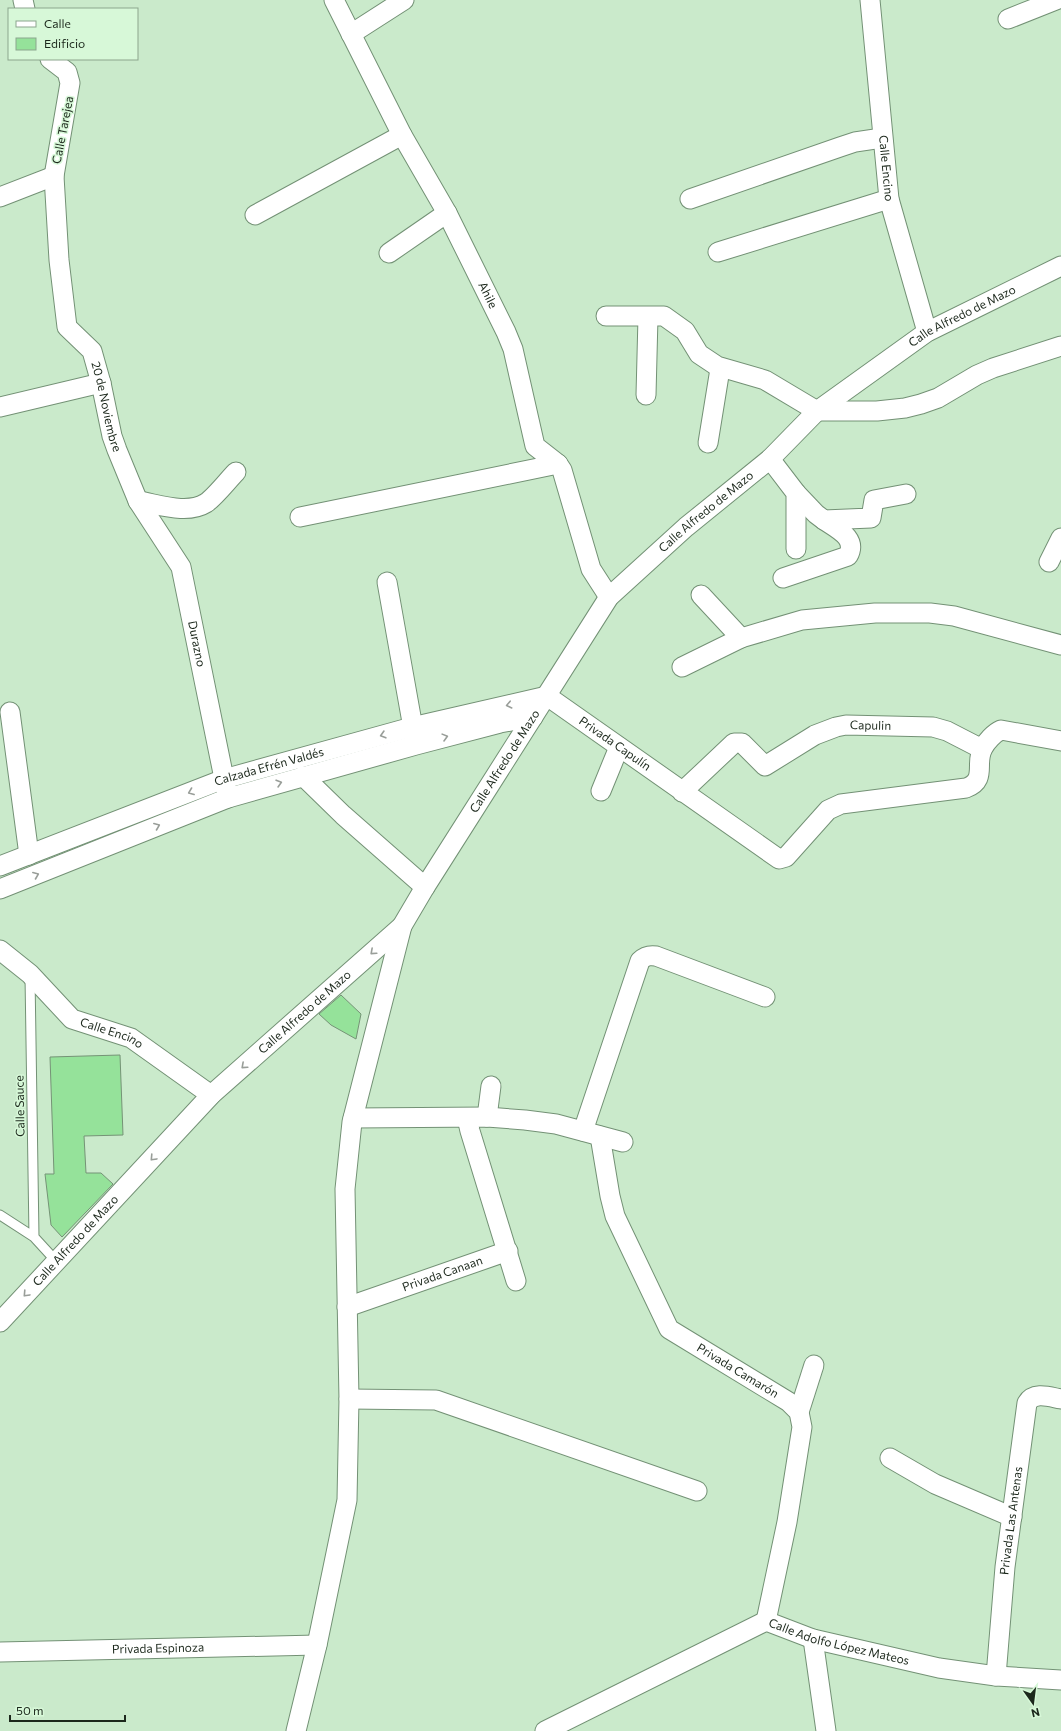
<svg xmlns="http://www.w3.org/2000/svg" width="1061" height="1731" font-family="Commissioner,sans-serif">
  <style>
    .building { fill: #95e29a; stroke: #759376 }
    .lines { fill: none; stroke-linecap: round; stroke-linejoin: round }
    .lane-casing { stroke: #739175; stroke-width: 11 }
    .street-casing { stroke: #739175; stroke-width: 21 }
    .lane { stroke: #fff; stroke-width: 9 }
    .street { stroke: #fff; stroke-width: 19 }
    .oneway { stroke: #999e99 }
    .labels { text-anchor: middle; stroke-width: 3; stroke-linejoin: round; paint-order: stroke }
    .street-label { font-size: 12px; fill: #1c281c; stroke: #d7f8d8 }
  </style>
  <rect width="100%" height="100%" fill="#caeacb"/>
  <path class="building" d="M341,995L361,1014L356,1039L331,1025L319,1014Z
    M120,1055L123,1135L84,1136L86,1173H101L113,1184L62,1237L51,1225L45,1174H54L50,1057Z"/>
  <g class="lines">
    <g class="lane-casing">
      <path id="lane" d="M30,976L34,1237
        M0,1215L34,1237L56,1261"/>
    </g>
    <g class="street-casing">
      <g id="street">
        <path d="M23,0L25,9"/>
        <path id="s1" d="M334,0L402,135L447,213L506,332L513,349L535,446L558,464L562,470L591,569L609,597"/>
        <path id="s2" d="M870,0L889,199L927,332"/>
        <path d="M1008,19L1056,0"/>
        <path d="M351,34L404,0"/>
        <path id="s3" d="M50,59L67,72L70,83L54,176L59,260L67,327L92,351L101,383L112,436L117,450L138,501L181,567L228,798"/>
        <path d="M0,197L54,176"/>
        <path d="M690,199L840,147L855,142L882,138"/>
        <path d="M255,215L402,135"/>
        <path d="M718,252L889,199"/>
        <path d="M389,253L447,213"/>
        <path d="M606,316H664L685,331L699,354L717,366L765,380L817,411H877L905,408L921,404L938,398L977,375L993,368L1061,346"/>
        <path d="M646,395L648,317"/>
        <path d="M0,407L101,383"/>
        <path d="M708,443L720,369"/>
        <path d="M770,459L796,493V549"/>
        <path d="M796,493L816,514L824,520L871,518L874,500L906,494"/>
        <path d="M138,501C158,504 187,515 206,503C215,497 228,480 236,472"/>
        <path d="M300,517L558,464"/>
        <path d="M1049,562L1061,538"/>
        <path d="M783,578L848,556C858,538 837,529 824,520"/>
        <path d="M387,582L415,739"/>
        <path d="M701,595L741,638"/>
        <path d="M682,667L741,638L802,620L875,613H930L954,616L1061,645"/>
        <path id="s4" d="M547,696L779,859L786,857L828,810L841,804L966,788C988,780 974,763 983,748C986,742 994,733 1001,730L1061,741"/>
        <path d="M10,712L29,855"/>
        <path d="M303,776L343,815L425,887"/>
        <path d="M601,791L619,747"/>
        <path id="s5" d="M682,792L734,743H742L765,766L815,735L836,727L846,725L933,727L947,731L982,749"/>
        <path id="s6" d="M0,866L224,779L412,727L547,696"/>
        <path d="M0,889L228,798L416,745L500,723L533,717"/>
        <path id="s7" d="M0,950L30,974L72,1019L131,1038L211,1095"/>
        <path d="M487,1117L491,1086"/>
        <path d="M353,1118L487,1117L525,1120L556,1124L623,1142"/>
        <path d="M467,1118L470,1131L516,1281"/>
        <path d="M583,1131L640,961C645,956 649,955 656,956L765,997"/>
        <path id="s8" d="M600,1136L610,1196L615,1216L669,1329L789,1402L799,1412L802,1427L787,1522L766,1621"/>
        <path id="s9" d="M347,1307L508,1251"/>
        <path id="s10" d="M0,1322L211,1095L402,926L425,887L609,597L686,527L770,459L817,411L927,332L1061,266"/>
        <path d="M349,1399L436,1400L697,1491"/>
        <path d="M799,1412L814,1365"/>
        <path d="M890,1458L935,1484L1012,1517"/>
        <path d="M813,1639L826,1731"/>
        <path id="s11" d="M0,1652L317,1645"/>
        <path id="s12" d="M996,1676L1005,1567L1027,1403C1034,1391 1050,1397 1061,1399"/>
        <path d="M296,1731L317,1645L347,1500L349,1399L345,1189L352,1122L402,926"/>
        <path id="s13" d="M545,1731L766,1621L813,1639L939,1668L996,1676L1061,1680"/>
      </g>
    </g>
    <use href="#lane" class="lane"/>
    <use href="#street" class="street"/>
  </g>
  <defs><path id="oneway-chevron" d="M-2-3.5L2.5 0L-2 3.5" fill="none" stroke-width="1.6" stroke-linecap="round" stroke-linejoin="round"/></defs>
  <g class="oneway">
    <use href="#oneway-chevron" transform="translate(509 705) rotate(167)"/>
    <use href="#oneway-chevron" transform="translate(383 735) rotate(164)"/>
    <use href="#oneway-chevron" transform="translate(445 737) rotate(-15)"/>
    <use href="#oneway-chevron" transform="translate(279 783) rotate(-16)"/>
    <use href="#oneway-chevron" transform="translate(191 792) rotate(159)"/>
    <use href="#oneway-chevron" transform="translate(157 826) rotate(-22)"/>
    <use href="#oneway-chevron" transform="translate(36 875) rotate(-22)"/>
    <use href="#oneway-chevron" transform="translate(373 952) rotate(138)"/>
    <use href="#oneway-chevron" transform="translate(244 1066) rotate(138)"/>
    <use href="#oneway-chevron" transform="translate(153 1158) rotate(133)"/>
    <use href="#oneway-chevron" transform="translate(26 1294) rotate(133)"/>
  </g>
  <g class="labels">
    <g class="street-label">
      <text transform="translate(63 130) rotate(-79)" y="4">Calle Tarejea</text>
      <text dy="4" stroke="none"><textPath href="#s2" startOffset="169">Calle Encino</textPath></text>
      <text dy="4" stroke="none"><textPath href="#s1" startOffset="333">Ahile</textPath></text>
      <text dy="4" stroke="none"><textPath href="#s10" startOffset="1407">Calle Alfredo de Mazo</textPath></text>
      <text dy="4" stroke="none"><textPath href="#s3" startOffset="371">20 de Noviembre</textPath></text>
      <text dy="4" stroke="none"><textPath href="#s10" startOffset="1083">Calle Alfredo de Mazo</textPath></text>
      <text dy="4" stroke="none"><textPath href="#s3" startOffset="628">Durazno</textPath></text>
      <text dy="4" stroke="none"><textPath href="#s5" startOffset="228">Capulin</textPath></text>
      <text dy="4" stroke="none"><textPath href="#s4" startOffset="83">Privada Capulín</textPath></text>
      <text dy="4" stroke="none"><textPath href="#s10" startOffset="759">Calle Alfredo de Mazo</textPath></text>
      <text dy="4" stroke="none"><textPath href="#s6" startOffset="287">Calzada Efrén Valdés</textPath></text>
      <text dy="4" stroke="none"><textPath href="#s10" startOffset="435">Calle Alfredo de Mazo</textPath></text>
      <text dy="4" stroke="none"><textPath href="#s7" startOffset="142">Calle Encino</textPath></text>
      <text transform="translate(20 1106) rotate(-91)" y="4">Calle Sauce</text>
      <text dy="4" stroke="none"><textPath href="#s10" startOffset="111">Calle Alfredo de Mazo</textPath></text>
      <text dy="4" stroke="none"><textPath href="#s9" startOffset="101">Privada Canaan</textPath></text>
      <text dy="4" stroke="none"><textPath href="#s8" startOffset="287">Privada Camarón</textPath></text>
      <text dy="4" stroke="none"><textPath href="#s12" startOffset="156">Privada Las Antenas</textPath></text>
      <text dy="4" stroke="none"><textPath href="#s13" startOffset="323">Calle Adolfo López Mateos</textPath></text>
      <text dy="4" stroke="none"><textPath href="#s11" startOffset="158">Privada Espinoza</textPath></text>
    </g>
  </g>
  <rect x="8" y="8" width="130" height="52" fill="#d7f8d8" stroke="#8ca58d"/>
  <rect x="16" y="21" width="20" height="6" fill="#ffffff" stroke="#8ca58d"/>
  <text x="44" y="28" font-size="12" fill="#1c281c">Calle</text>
  <rect x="16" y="38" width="20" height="12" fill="#95e29a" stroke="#8ca58d"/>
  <text x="44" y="48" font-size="12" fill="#1c281c">Edificio</text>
  <g transform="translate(1033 1703) rotate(166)" stroke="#d7f8d8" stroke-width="3" paint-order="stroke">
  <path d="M0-3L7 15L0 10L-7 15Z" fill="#1c281c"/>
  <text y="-6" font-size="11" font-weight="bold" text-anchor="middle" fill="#1c281c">N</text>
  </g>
  <path d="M10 1715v6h115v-6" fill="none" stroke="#1c281c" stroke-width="2"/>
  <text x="16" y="1715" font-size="12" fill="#1c281c" stroke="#d7f8d8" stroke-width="3" paint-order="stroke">50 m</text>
</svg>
